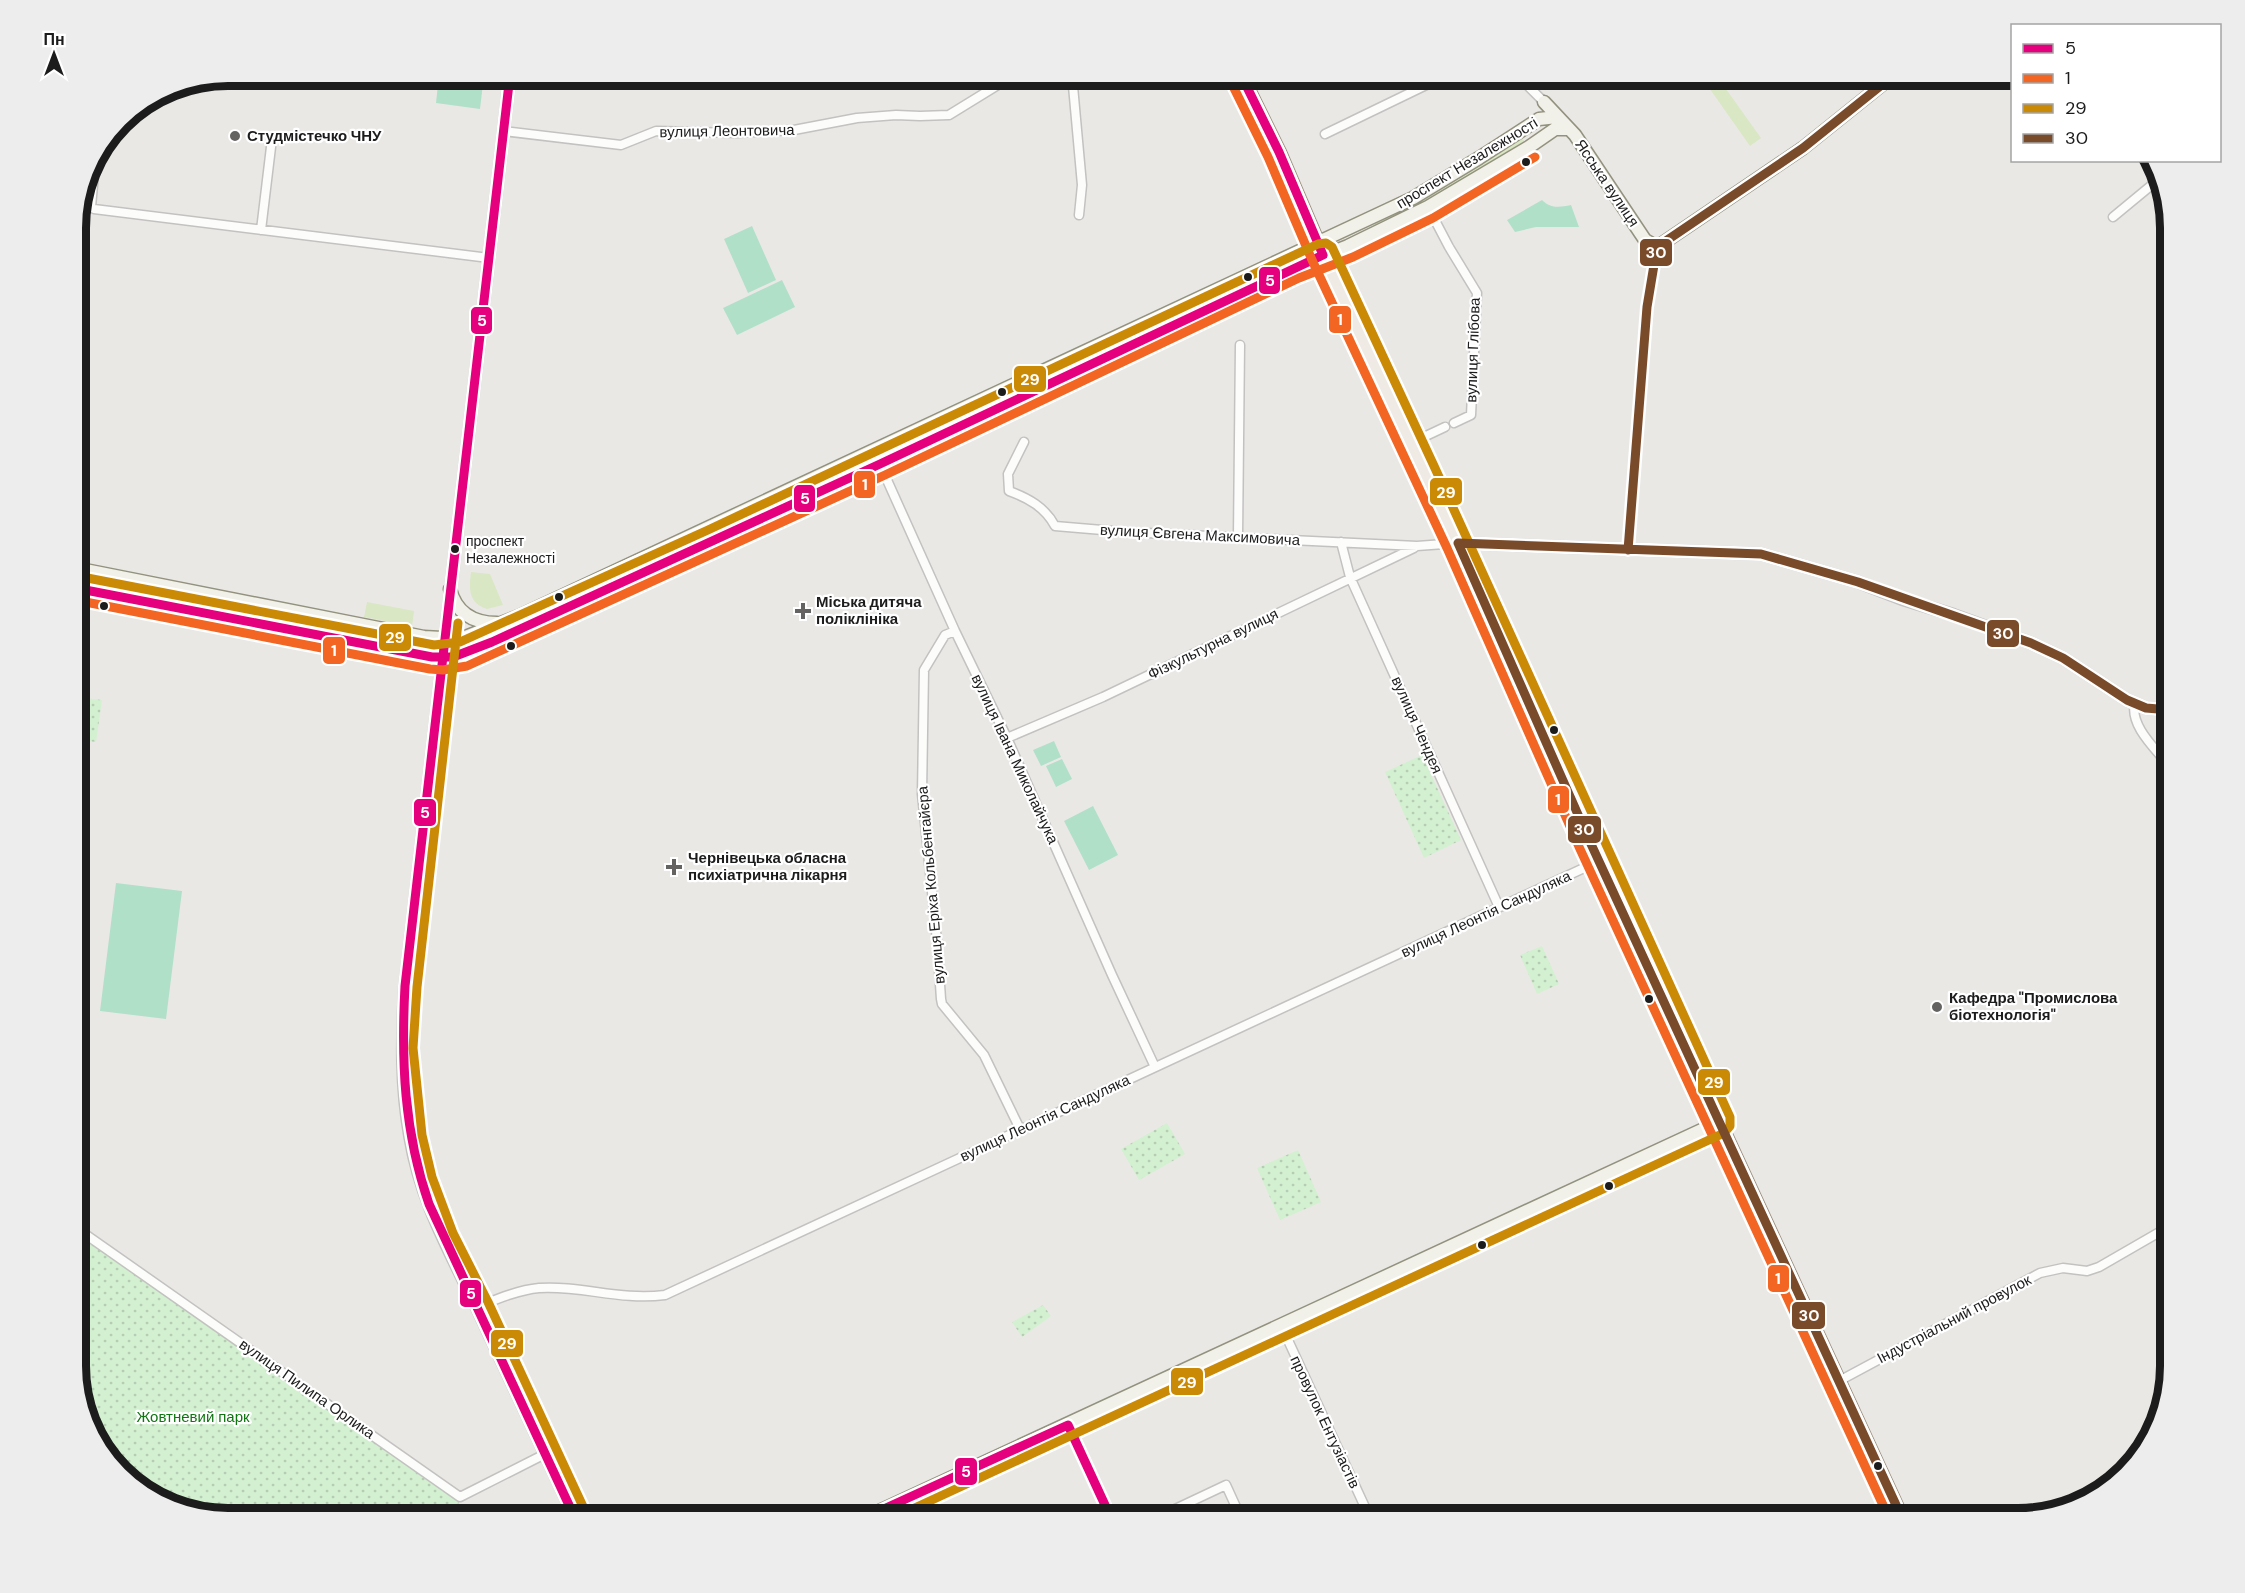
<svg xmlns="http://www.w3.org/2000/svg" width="2245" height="1593" font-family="'DM Sans',sans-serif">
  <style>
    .grass { fill: #d9e7c4 }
    .park { fill: url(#park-dots) }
    .pitch { fill: #b1e0c9 }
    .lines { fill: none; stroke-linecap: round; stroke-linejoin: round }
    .minor-casing { stroke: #c3c2c1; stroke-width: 11 }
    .tertiary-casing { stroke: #c3c2c1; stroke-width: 14 }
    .secondary-casing { stroke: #93927e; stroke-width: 15 }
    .primary-casing { stroke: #9f9483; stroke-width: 16 }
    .minor { stroke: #fcfcfb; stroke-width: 8 }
    .tertiary { stroke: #fcfcfb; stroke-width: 10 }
    .secondary { stroke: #f2f1e9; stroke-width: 12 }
    .primary { stroke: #efeae4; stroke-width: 14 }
    .bus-1-casing { stroke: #fff; stroke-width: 14 }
    .bus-2-casing { stroke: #fff; stroke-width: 14 }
    .bus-3-casing { stroke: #fff; stroke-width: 14 }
    .bus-4-casing { stroke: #fff; stroke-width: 14 }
    .bus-1 { stroke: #e5007d; stroke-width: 9 }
    .bus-2 { stroke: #f26522; stroke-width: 9 }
    .bus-3 { stroke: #cb8a06; stroke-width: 9 }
    .bus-4 { stroke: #7a4b2a; stroke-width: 9 }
    .poi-dot { fill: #646362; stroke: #fff; stroke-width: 2 }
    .bus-dot { fill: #1c1c1c; stroke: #fff; stroke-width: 2 }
    .labels { text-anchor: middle; stroke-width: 4.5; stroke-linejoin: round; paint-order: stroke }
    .bus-label { font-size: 14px; fill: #1c1c1c; stroke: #fff; text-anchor: start }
    .street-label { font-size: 15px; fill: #1c1c1c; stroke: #fff }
    .poi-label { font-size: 15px; font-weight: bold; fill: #1c1c1c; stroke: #fff; text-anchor: start }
    .park-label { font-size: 15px; fill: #0f7511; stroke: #fff }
    .rim { fill: none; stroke: #1c1c1c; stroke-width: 8 }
    .line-badge { stroke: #fff; stroke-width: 2 }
    .badge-label { font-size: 16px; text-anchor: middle; font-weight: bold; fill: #fff }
  </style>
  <defs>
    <pattern id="park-dots" width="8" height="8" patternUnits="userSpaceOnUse" patternTransform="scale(1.5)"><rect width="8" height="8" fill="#d3f0d1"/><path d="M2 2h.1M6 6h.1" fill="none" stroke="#b5cdb3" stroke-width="1.8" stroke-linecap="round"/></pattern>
  </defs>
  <rect width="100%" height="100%" fill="#eae8e5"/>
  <path class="grass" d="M1700,75H1716L1761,138L1750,146Z
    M1522,138L1524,141C1476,172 1427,201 1375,226L1373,222L1428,195Z
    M471,572L490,574L503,605L487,609C468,603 469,589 471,572Z
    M78,577L417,645L431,650L192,606L80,582Z
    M367,602L414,611L412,626L364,617Z
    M359,656L405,665L404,671L357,662Z"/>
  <path class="park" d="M77,697L102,700L96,742L75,739Z
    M1422,755L1461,840L1424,858L1385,772Z
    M1542,946L1559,984L1537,994L1520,955Z
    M1167,1123L1185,1154L1139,1180L1121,1149Z
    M1298,1150L1321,1202L1280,1220L1257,1168Z
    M75,1224L460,1497L455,1518H227L178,1510L135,1487L91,1433L75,1375Z
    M1043,1305L1051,1316L1022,1337L1012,1322Z"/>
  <path class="pitch" d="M439,75H484L480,109L436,103Z
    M1542,200C1551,209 1560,207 1571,205L1579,227H1536L1515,232L1507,220Z
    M752,226L776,280L748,293L724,239Z
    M782,280L795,307L737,335L723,308Z
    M1054,741L1061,757L1041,766L1033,750Z
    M1062,759L1072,779L1056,787L1046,766Z
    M1093,806L1118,855L1089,870L1064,821Z
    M116,883L182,891L166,1019L100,1011Z"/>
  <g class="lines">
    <g class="minor-casing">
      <path id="minor" d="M1072,75L1082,185L1079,215
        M1517,75L1544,102
        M503,131L621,145L656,131L737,133L794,130L857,118L896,115L920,116L949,115L1014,75
        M1325,134L1447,75
        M91,160L94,174L91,207L94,209L489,258
        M1428,207L1449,247L1477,293L1471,415L1454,423
        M2113,217L2159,179
        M261,230L271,147
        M1024,442L1008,474L1009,491C1028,498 1045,507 1055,526L1126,532L1417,546L1458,543
        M1411,443L1445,427
        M874,451L955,631L1007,738L1112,975L1155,1067
        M1238,536L1240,345
        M1341,542L1350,577L1499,907
        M1628,550L1647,307L1657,247
        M955,631L945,635L924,670L922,794L937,941L941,999L942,1004L984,1055L1020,1129
        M2135,703C2129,726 2157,750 2170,767
        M1007,738L1103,697L1414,548
        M75,1227L460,1497L545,1454
        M477,1307C497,1299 518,1290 539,1288C581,1285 620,1301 665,1295L1599,861
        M1281,1325L1370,1518
        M1839,1381L2040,1273L2063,1268L2087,1271L2099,1267L2170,1226
        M1068,1425L1111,1518
        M1156,1518L1226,1485L1241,1518"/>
    </g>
    <g class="tertiary-casing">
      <path id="tertiary" d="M510,75L405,986C402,1037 401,1086 410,1136C421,1202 449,1249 477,1308C510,1378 542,1448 575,1518
        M1458,543L1761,554L1858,582L1902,599L1954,615L2031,643L2063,658L2127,700L2146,708L2170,710"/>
    </g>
    <g class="secondary-casing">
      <path id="secondary" d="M1544,102L1575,135L1645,240L1657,247L1803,148L1894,75
        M75,568L424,637L460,639L519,616L1413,198L1479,158L1539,119L1557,117
        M75,588L432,657L442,658L464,654L880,464L1294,267L1348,246L1428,207L1529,147L1555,129H1569
        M450,589C456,613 473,623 497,623
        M864,1518L1719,1122"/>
    </g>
    <g class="primary-casing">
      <path id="primary" d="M1241,75L1279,152L1323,255L1458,543L1591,844L1902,1518"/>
    </g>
    <use href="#minor" class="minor"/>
    <use href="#tertiary" class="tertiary"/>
    <use href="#secondary" class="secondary"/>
    <use href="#primary" class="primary"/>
    <g class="bus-1-casing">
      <path id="bus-1" d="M510,75L405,986C401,1061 404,1132 429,1204L575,1518
        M75,588L432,657H453L492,642L880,464L1323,255L1279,152L1241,75
        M1068,1425L1111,1518
        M864,1518L1068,1425"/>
    </g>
    <g class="bus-2-casing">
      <path id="bus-2" d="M1230,80L1268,157L1312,260L1447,548L1580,849L1889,1518
        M75,600L430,669L443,670L467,666L885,475L1299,278L1353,257L1433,218L1535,157"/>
    </g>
    <g class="bus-3-casing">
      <path id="bus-3" d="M77,576L434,645L460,642L708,530L1318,244L1326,243L1332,247L1434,466L1730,1117V1126L1724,1133L893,1518
        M458,623L417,987L413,1048L422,1135L432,1177L453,1233L488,1302L586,1513"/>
    </g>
    <g class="bus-4-casing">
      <path id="bus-4" d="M1458,543L1591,844L1902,1518
        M1458,543L1761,554L1858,582L2031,643L2063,658L2127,700L2146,708L2170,710
        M1628,550L1647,307L1657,247L1803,148L1894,75"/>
    </g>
    <use href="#bus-1" class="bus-1"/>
    <use href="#bus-2" class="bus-2"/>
    <use href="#bus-3" class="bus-3"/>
    <use href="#bus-4" class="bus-4"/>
  </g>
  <g class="poi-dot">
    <circle cx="235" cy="136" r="6"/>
    <path d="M800 602h6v6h6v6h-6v6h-6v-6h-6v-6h6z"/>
    <path d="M671 858h6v6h6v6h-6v6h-6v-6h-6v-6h6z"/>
    <circle cx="1937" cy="1007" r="6"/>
  </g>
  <g class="bus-dot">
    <circle cx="1526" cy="162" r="5"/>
    <circle cx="1248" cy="277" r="5"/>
    <circle cx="1002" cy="392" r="5"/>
    <circle cx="455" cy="549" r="5"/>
    <circle cx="559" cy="597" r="5"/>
    <circle cx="104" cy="606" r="5"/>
    <circle cx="511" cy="646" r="5"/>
    <circle cx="1554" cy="730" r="5"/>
    <circle cx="1649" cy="999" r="5"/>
    <circle cx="1609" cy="1186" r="5"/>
    <circle cx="1482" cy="1245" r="5"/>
    <circle cx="1878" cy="1466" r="5"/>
  </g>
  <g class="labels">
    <g class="bus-label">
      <text x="466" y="546">проспект<tspan x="466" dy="17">Незалежності</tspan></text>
    </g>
    <g class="street-label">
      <text transform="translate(727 131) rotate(-1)" y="5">вулиця Леонтовича</text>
      <text transform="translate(1467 163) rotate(-31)" y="5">проспект Незалежності</text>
      <text transform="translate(1607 183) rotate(56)" y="5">Ясська вулиця</text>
      <text transform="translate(1473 350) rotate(-88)" y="5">вулиця Глібова</text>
      <text transform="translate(1200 535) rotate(3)" y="5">вулиця Євгена Максимовича</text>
      <text transform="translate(1213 644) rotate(-26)" y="5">Фізкультурна вулиця</text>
      <text transform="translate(1417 725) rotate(66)" y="5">вулиця Чендея</text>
      <text transform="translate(1015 759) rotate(65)" y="5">вулиця Івана Миколайчука</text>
      <text transform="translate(931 885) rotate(-95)" y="5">вулиця Еріха Кольбенгайєра</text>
      <text transform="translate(1486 914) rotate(-25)" y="5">вулиця Леонтія Сандуляка</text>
      <text transform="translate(1045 1118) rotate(-25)" y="5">вулиця Леонтія Сандуляка</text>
      <text transform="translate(1954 1319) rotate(-28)" y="5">Індустріальний провулок</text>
      <text transform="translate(307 1389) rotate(35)" y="5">вулиця Пилипа Орлика</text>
      <text transform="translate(1325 1422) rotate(65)" y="5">провулок Ентузіастів</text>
    </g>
    <g class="poi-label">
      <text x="247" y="141">Студмістечко ЧНУ</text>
      <text x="816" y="607">Міська дитяча<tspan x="816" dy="17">поліклініка</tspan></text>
      <text x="688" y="863">Чернівецька обласна<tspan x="688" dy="17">психіатрична лікарня</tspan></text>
      <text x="1949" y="1003">Кафедра "Промислова<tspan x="1949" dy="17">біотехнологія"</tspan></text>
    </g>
    <g class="park-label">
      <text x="193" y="1422">Жовтневий парк</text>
    </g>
  </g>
  <path d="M0 0H2245V1593H0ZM228 86H2018A142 142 0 0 1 2160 228V1366A142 142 0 0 1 2018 1508H228A142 142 0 0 1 86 1366V228A142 142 0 0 1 228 86Z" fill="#ededed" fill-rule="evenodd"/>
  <path class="rim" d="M228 86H2018A142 142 0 0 1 2160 228V1366A142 142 0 0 1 2018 1508H228A142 142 0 0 1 86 1366V228A142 142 0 0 1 228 86Z"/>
  <g class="line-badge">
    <rect x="1639" y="238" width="34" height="29" rx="6" fill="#7a4b2a"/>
    <rect x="1258" y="266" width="23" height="29" rx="6" fill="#e5007d"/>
    <rect x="1328" y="305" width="24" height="29" rx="6" fill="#f26522"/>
    <rect x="470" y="306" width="23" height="29" rx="6" fill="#e5007d"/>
    <rect x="1013" y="365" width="34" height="28" rx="6" fill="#cb8a06"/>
    <rect x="853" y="470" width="23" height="29" rx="6" fill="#f26522"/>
    <rect x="1429" y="477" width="34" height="29" rx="6" fill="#cb8a06"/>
    <rect x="793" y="484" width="23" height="29" rx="6" fill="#e5007d"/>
    <rect x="1986" y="619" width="34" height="29" rx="6" fill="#7a4b2a"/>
    <rect x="378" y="623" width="34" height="29" rx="6" fill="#cb8a06"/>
    <rect x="322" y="636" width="24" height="29" rx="6" fill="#f26522"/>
    <rect x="1547" y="785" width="23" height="29" rx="6" fill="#f26522"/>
    <rect x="413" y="798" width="24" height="29" rx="6" fill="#e5007d"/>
    <rect x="1567" y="815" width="35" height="29" rx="6" fill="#7a4b2a"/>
    <rect x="1697" y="1068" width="34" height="28" rx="6" fill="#cb8a06"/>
    <rect x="1767" y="1264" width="23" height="29" rx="6" fill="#f26522"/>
    <rect x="459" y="1279" width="23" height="29" rx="6" fill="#e5007d"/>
    <rect x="1791" y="1301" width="35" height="29" rx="6" fill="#7a4b2a"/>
    <rect x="490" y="1329" width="34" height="29" rx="6" fill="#cb8a06"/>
    <rect x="1170" y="1367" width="34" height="29" rx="6" fill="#cb8a06"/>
    <rect x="954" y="1457" width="24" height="29" rx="6" fill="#e5007d"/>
  </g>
  <g class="badge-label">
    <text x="1656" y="258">30</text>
    <text x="1270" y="286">5</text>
    <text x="1340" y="325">1</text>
    <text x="482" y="326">5</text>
    <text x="1030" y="385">29</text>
    <text x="865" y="490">1</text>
    <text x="1446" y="498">29</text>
    <text x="805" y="504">5</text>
    <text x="2003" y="639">30</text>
    <text x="395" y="643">29</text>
    <text x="334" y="656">1</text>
    <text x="1558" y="805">1</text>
    <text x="425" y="818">5</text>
    <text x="1584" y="835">30</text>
    <text x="1714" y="1088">29</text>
    <text x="1778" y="1284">1</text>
    <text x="471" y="1299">5</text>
    <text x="1809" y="1321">30</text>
    <text x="507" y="1349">29</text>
    <text x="1187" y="1388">29</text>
    <text x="966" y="1477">5</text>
  </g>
  <rect x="2011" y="24" width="210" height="138" fill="#ffffff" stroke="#a4a4a4" stroke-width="1.5"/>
  <rect x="2023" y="44" width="30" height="9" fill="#e5007d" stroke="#a4a4a4" stroke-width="1.5"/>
  <text x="2065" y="54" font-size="18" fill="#1c1c1c">5</text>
  <rect x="2023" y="74" width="30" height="9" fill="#f26522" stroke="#a4a4a4" stroke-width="1.5"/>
  <text x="2065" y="84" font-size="18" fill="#1c1c1c">1</text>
  <rect x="2023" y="104" width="30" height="9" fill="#cb8a06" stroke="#a4a4a4" stroke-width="1.5"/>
  <text x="2065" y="114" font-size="18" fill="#1c1c1c">29</text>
  <rect x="2023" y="134" width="30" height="9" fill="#7a4b2a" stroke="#a4a4a4" stroke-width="1.5"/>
  <text x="2065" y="144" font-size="18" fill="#1c1c1c">30</text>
  <g transform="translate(54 54)" stroke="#ffffff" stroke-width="4.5" paint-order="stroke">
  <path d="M0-4.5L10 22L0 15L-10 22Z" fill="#1c1c1c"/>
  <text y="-9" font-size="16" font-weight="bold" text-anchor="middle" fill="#1c1c1c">Пн</text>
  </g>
</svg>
